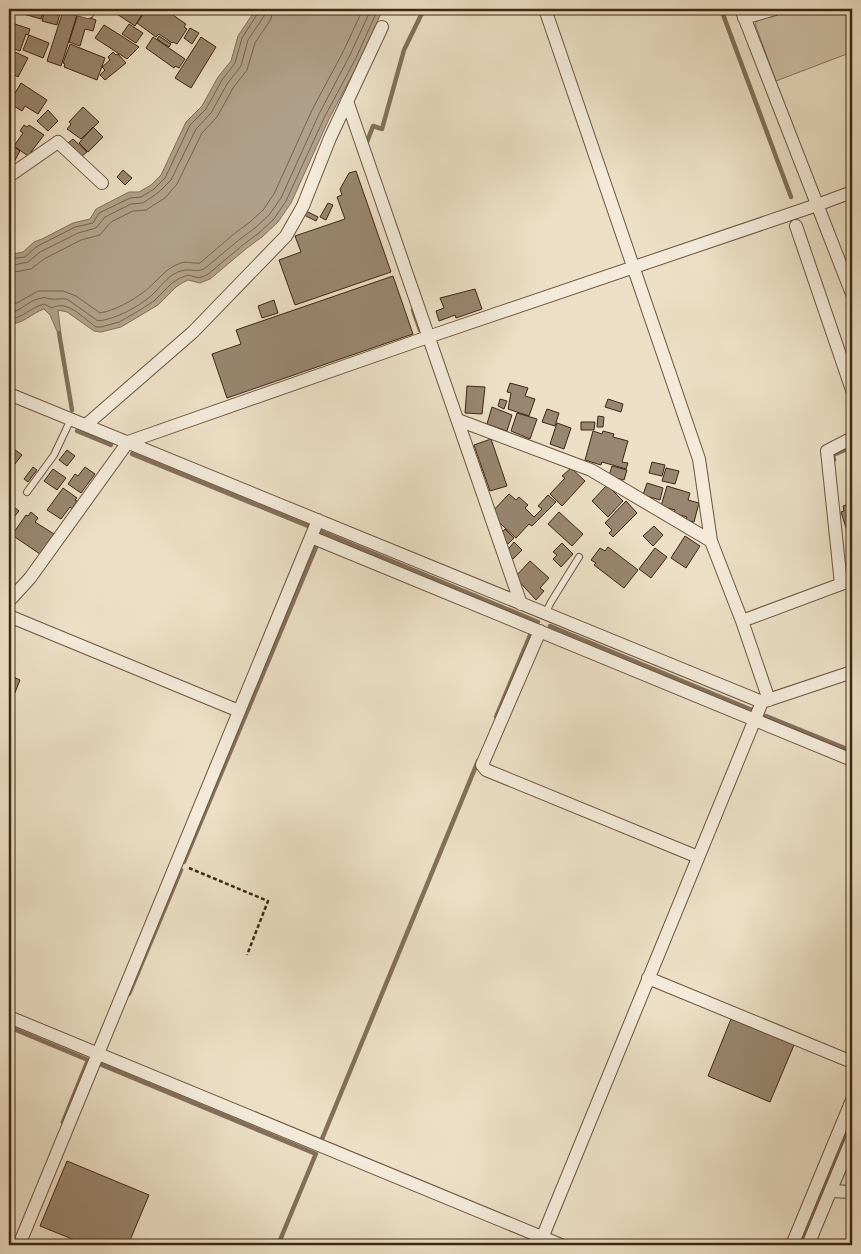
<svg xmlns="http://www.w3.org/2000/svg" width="861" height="1254" font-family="'IM FELL Great Primer',serif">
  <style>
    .green { fill: #cfc0a7; stroke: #87735e }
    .water { fill: #b1a089; stroke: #836f5a }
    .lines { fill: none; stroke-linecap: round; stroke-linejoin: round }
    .shore { stroke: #78634e; stroke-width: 1 }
    .stream { stroke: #836f5a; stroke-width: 4.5 }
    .building { fill: #998670; stroke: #3f2614 }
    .service-casing { stroke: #6a5440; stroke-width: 8 }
    .minor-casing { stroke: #6a5440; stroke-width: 14 }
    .path { stroke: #3f2614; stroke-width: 2.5; stroke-dasharray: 4 2.5; stroke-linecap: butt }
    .service { stroke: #f3ead9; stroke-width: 6 }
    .minor { stroke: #f3ead9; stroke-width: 12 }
  </style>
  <rect width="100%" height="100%" fill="#ecdfc5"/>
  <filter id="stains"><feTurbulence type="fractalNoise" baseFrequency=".004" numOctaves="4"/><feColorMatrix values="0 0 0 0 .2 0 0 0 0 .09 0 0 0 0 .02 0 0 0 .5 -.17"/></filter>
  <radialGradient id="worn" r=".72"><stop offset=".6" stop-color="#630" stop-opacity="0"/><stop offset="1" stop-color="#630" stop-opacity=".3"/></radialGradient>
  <path class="green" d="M789,9H852V52L776,81L755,24L759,18Z"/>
  <path class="water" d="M256,9H383L360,60L329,119L291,203L278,222L262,237L247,248L210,279L200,283L188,280L182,283L176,287L158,305L121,327L101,332L94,331L67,312L58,310L61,335L60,338L50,315L44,309C32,313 22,325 9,324V255L23,252L34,242L42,239L73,223L90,219L96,209L129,192H139L151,185L161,175L186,122L202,106L218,77L231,61L238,36Z"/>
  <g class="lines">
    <path class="shore" d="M9,259L25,257L36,247L75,227L93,223L99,213L130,198L141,197L154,189L165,178L190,125L206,109L222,80L235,63L242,38L258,13L259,9
      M9,266L28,262L40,252L78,233L96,228L105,217L131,204L143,203L159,192L171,180L196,129L211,113L227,84L241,66L248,40L264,16L266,9
      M9,273L31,269L44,259L81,240L100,235L111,222L133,211L146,210L165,198L177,184L202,133L217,117L233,88L247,70L255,43L271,19L273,9
      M9,305L17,303L38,291H63L76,296L100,313C116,310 132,301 145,291C158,281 165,268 181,263C188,261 194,264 200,263L235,233L250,222L263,210L274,194L312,110L343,52L363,9
      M9,313C22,311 30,299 42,298C49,297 44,298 50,299C56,300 61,298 67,299L98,321C116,319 138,307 151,296C160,288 166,277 178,272C188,267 195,273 204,269L240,239L255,228L269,215L281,198L319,114L350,55L371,9
      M9,319C22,319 31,307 44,304L52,308C67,299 83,318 96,327H101L119,322L135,313L154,301L172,283L180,278L188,275L199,278L207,275L244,244L259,233L274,219L286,201L325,116L356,58L378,9"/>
    <path class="stream" d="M721,9L791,197
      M367,142L373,126L382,129L404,50L424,9
      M413,310L420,330
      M59,333L72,410
      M77,431L111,445
      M132,454L308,526
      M834,460L833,455L852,447
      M320,537L322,532L538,622
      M550,626L752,710
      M766,716L852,751
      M496,717L531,633
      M184,862L317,545
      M129,994L181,870
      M9,1027L88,1060L63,1122
      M102,1065L316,1154
      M322,1139L478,761
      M278,1245L315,1156
      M799,1245L852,1117"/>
  </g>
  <path class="building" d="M14,9H44L41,19L13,11Z
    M45,9H61L57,25L42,21Z
    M111,9H134L142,14L135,26L111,10Z
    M147,9H164L186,24L184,27L187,29L177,44L173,42L172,43L159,34L156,37L137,23Z
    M63,11L77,15L61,66L47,61Z
    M78,14L96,20L93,31L85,29L80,46L69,42Z
    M9,22L30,29L28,35L26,34L20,51L9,47Z
    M129,24L143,33L136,43L122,34Z
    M104,25L139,47L127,59L95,38Z
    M190,28L199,33L192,44L184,38Z
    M29,35L49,43L43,58L23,50Z
    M159,36L171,44L169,47L157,39Z
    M153,37L185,59L179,68L175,66L174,68L146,48Z
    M201,37L216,47L191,88L175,78Z
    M70,44L105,58L97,80L64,67L65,64L63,63Z
    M15,52L28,58L18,77L9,72V64Z
    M113,52L116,55L118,54L126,63L105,80L100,75L105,70L102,67L110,60L108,57Z
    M21,83L47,100L38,114L25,106L22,111L9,103Z
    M83,107L99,122L81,139L67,129L71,124L69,122Z
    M48,110L58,121L48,131L37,121Z
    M24,125L27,127L29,125L44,135L28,156L14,146L23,133L20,131Z
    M93,127L103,137L88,152L79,143Z
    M73,139L87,152L82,156L68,143Z
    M9,143L20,151L9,171Z
    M123,170L132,178L125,185L117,177Z
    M356,171L391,272L295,305L279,260L301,252L295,236L345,219L337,197L342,195L340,189L349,173Z
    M328,203L333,205L326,220L320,217Z
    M306,211L318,217L316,221L304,215Z
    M393,276L413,334L227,398L212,354L241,344L236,330Z
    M475,289L482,309L456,318L455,315L439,321L436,311L444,308L440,298Z
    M274,300L278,313L262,318L258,306Z
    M510,383L528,388L525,396L535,399L529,416L508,409L511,393L507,392Z
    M467,386L485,387L482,414L465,413Z
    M500,399L507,401L504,409L498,406Z
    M608,399L623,404L621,412L605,407Z
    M492,407L512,415L507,431L487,424Z
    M547,409L559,413L555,426L542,422Z
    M517,413L537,419L530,439L511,431Z
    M598,416L604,417L603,427H597Z
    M581,422H595L594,430H581Z
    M557,423L571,428L564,449L550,444Z
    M593,431L602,434L603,431L614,434L613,437L628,441L622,462L628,463L626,469L602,462L601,465L585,460Z
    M491,439L507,486L490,491L474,445Z
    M11,447L22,455L11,469L9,467V449Z
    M67,450L75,456L67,466L59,460Z
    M652,462L665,465L662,476L649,473Z
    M612,466L627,470L624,480L609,476Z
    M33,467L37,470L28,482L24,479Z
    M85,467L95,474L81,493L68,484L75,474L78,476Z
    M571,468L585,481L562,506L550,494L565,478L562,476Z
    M666,468L679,471L675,484L662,481Z
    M53,469L66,478L57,490L44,481Z
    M647,483L663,488L660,500L643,495Z
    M607,485L623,501L608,517L592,501Z
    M667,486L690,493L688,500L699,503L694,522L686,520L687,517L674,513L675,510L661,506Z
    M63,488L77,498L75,500L77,501L72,509L70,507L61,519L47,510Z
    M509,494L516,500L519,497L528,505L525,508L534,517L542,509L538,506L548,495L556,502L532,526L529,524L516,538L490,514Z
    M626,501L637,513L613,537L609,533L612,530L605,523Z
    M9,503L19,511L9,523Z
    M852,503V532L848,534L841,512L844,511L843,506Z
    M31,512L38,518L35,522L54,534L40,554L12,535L26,515L28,516Z
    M559,512L583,534L572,546L548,524Z
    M654,526L663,535L653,546L643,536Z
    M505,529L514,538L508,544L499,536Z
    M685,536L700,546L686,568L671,558Z
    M852,537V566L847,539Z
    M514,542L522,550L513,559L506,552Z
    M562,543L573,554L561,567L553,559L557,555L553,552Z
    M608,547L638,570L624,588L594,565L596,563L591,560L600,548L605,551Z
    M655,548L667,557L651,578L639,569Z
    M530,561L549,578L540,588L544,591L536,600L515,577Z
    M9,675L20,680L12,700L9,699Z
    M731,1019L794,1045L770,1102L708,1076Z
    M67,1161L149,1195L128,1245H87L40,1226Z"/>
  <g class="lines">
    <g class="service-casing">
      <path id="service" d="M27,492L54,455L71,419
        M545,614L551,602L579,557"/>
    </g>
    <g class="minor-casing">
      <path id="minor" d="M77,9L88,12L90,9
        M545,9L699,459L711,541L742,621L769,700
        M741,9L852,294
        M744,18L775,9
        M347,101L521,604
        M9,176L58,142L102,183
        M796,226L852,390
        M9,394L762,702L852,672
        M458,420L591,470L711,541
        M86,425L193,332L286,236L303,206L330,138L382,27
        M311,537L852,760
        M841,584L827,451L852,438
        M9,601L30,578L128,442L428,337L817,205L852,192
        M9,616L239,711
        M742,621L852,580
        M540,631L482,765L486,770L698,857
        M648,978L852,1062
        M9,1017L561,1245
        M831,1191L852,1192
        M540,1243L762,702
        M19,1245L318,520
        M792,1245L852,1100
        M808,1245L852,1139"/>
    </g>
    <path class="path" d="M189,868L268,901L247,955"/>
    <use href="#service" class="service"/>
    <use href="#minor" class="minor"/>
  </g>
  <rect width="861" height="1254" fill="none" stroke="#ecdfc5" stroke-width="30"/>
  <rect x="10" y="10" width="841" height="1234" fill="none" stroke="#3f2614" stroke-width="2.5"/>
  <rect x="15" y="15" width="831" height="1224" fill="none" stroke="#3f2614"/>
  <rect width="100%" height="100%" filter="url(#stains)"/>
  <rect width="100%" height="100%" fill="url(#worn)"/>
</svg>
